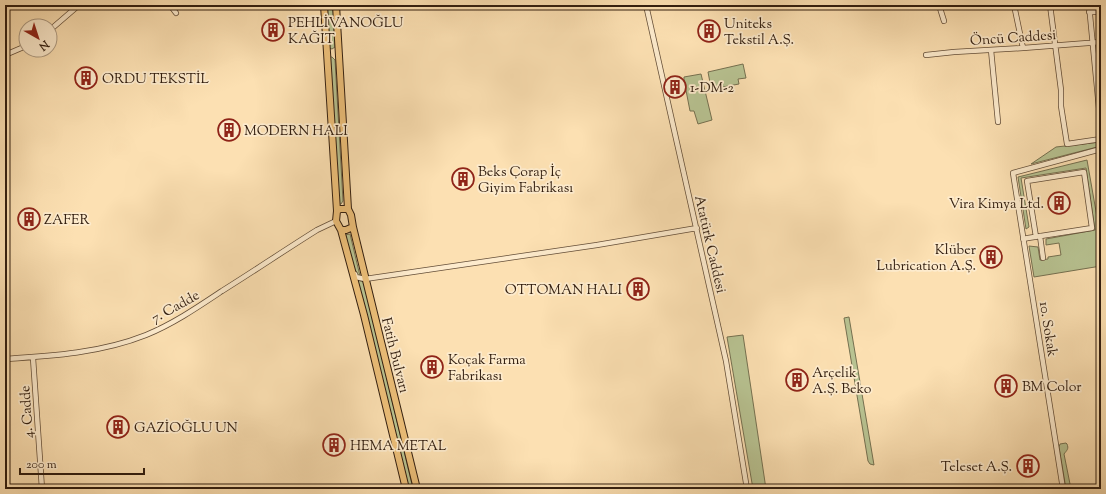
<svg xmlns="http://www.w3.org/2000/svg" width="1106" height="494" font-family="'Sorts Mill Goudy',serif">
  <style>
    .green { fill: #b8c392; stroke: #757050 }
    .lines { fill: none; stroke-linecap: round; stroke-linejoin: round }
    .minor-casing { stroke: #644e38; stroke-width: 6 }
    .major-casing { stroke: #321e0f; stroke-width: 8 }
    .minor { stroke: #fdebcd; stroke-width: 4.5 }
    .major { stroke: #eec079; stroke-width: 6 }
    .labels { text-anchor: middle; stroke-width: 3.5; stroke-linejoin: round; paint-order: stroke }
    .poi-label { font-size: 14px; fill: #321e0f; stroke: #fdebcd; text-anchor: start }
    .street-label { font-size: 14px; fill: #321e0f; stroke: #fdebcd }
  </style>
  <rect width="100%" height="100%" fill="#fce0b2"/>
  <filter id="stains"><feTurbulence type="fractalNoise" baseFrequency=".005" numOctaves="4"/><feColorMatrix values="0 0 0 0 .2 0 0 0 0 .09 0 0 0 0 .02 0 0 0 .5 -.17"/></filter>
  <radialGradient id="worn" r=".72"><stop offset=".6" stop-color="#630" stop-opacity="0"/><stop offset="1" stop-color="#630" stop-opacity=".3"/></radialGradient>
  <path class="green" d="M326,5H333L335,47L332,49L329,48Z
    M329,57H332L335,60L343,201L341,204H338Z
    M743,64L746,78L738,79L739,84L712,89L711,88L708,72Z
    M701,74L712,120L698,124L694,111H690L684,80V77Z
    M1101,142V146L1031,164L1056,147Z
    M1087,160L1101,240V266L1034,277L1029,246L1038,247L1040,260L1048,259V257L1061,255L1059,243L1046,245V239L1095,230L1086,168L1021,178L1029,227L1026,229L1018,177Z
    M350,234L360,276L355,274L345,235Z
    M357,280L364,282L413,489H407Z
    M849,317L874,465L870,464L868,461L844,318Z
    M743,335L766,489H753L727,337Z
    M1066,443L1067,444C1069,449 1067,450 1064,454L1071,489H1066L1059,447L1060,444Z"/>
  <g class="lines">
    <g class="minor-casing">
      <path id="minor" d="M170,5L176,13
        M646,5L726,361L747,489
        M939,5L944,21
        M1014,5L1023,48
        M1050,5L1061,90V106L1067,144L1101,139
        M1089,5L1101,129
        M1089,12H1101
        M50,30L79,5
        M991,50L998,122
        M5,55L26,46
        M926,55L954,52L1023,48L1101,42
        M1040,236L1043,258
        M1023,239L1028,238L1092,228L1084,172L1027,181L1036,237
        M355,274L356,277L365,279L597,245L697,228
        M33,358L42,489
        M5,359C52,356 101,353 146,335C173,324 198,307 222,291C254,271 285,250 317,230L336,221
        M1063,489L1013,173L1101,149"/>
    </g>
    <g class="major-casing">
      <path id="major" d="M324,5L337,211
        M336,5L348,209
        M340,209H348L351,215L353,227L346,230H341L336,221L337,211Z
        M353,227L417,489
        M341,230L364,315L406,489"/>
    </g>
    <use href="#minor" class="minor"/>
    <use href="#major" class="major"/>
  </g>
  <defs>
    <g id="building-ring" transform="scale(1.15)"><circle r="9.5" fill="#fdebcd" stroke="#8f2418" stroke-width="1.5"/><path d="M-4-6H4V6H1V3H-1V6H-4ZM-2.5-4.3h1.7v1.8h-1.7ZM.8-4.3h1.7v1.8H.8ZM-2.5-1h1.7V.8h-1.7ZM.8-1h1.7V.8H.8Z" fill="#8f2418"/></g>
  </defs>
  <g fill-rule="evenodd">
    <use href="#building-ring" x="273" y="30"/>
    <use href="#building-ring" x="709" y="31"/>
    <use href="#building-ring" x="86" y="78"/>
    <use href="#building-ring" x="675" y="87"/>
    <use href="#building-ring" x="229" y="130"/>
    <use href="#building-ring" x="463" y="179"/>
    <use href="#building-ring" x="1059" y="203"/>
    <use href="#building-ring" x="29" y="219"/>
    <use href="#building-ring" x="991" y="257"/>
    <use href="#building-ring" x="638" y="289"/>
    <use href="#building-ring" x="432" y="367"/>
    <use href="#building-ring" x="797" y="380"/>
    <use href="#building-ring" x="1006" y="386"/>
    <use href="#building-ring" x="118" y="427"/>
    <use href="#building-ring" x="334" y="445"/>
    <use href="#building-ring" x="1028" y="466"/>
  </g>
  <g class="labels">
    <g class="poi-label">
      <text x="288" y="27">PEHLİVANOĞLU<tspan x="288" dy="16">KAĞIT</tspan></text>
      <text x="724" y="28">Uniteks<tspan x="724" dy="16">Tekstil A.Ş.</tspan></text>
      <text x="102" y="83">ORDU TEKSTİL</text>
      <text x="690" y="92">1-DM-2</text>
      <text x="244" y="135">MODERN HALI</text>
      <text x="478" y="176">Beks Çorap İç<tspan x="478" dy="16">Giyim Fabrikası</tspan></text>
      <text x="1044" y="208" text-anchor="end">Vira Kimya Ltd.</text>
      <text x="44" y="224">ZAFER</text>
      <text x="976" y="254" text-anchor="end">Klüber<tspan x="976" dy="16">Lubrication A.Ş.</tspan></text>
      <text x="622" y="294" text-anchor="end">OTTOMAN HALI</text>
      <text x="448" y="364">Koçak Farma<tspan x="448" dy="16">Fabrikası</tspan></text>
      <text x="812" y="377">Arçelik<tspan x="812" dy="16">A.Ş. Beko</tspan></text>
      <text x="1022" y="391">BM Color</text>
      <text x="134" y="432">GAZİOĞLU UN</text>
      <text x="350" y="450">HEMA METAL</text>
      <text x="1012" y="471" text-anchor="end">Teleset A.Ş.</text>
    </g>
    <g class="street-label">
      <text transform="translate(1013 37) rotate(-4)" y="5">Öncü Caddesi</text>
      <text transform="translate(711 244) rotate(77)" y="5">Atatürk Caddesi</text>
      <text transform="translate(175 306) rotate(-29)" y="5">7. Cadde</text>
      <text transform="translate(1049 329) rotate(81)" y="5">10. Sokak</text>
      <text transform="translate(396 355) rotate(76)" y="5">Fatih Bulvarı</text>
      <text transform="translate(26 412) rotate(-94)" y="5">4. Cadde</text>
    </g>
  </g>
  <rect width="1106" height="494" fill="none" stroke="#fce0b2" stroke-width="20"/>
  <rect x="6" y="6" width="1094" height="482" fill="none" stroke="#321e0f" stroke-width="2"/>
  <rect x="10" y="10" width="1086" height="474" fill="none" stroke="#321e0f"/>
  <g transform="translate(38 38) rotate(141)"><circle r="19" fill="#fdebcd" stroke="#ac9981"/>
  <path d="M0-3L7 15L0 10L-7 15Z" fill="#8f2418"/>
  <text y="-6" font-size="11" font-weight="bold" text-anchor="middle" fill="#321e0f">N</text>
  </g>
  <path d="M20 468v6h124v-6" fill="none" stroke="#321e0f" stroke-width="2"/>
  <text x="26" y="468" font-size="12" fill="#321e0f" stroke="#fdebcd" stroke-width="3" paint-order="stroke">200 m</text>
  <rect width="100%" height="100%" filter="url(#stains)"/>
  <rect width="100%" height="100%" fill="url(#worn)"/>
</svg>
